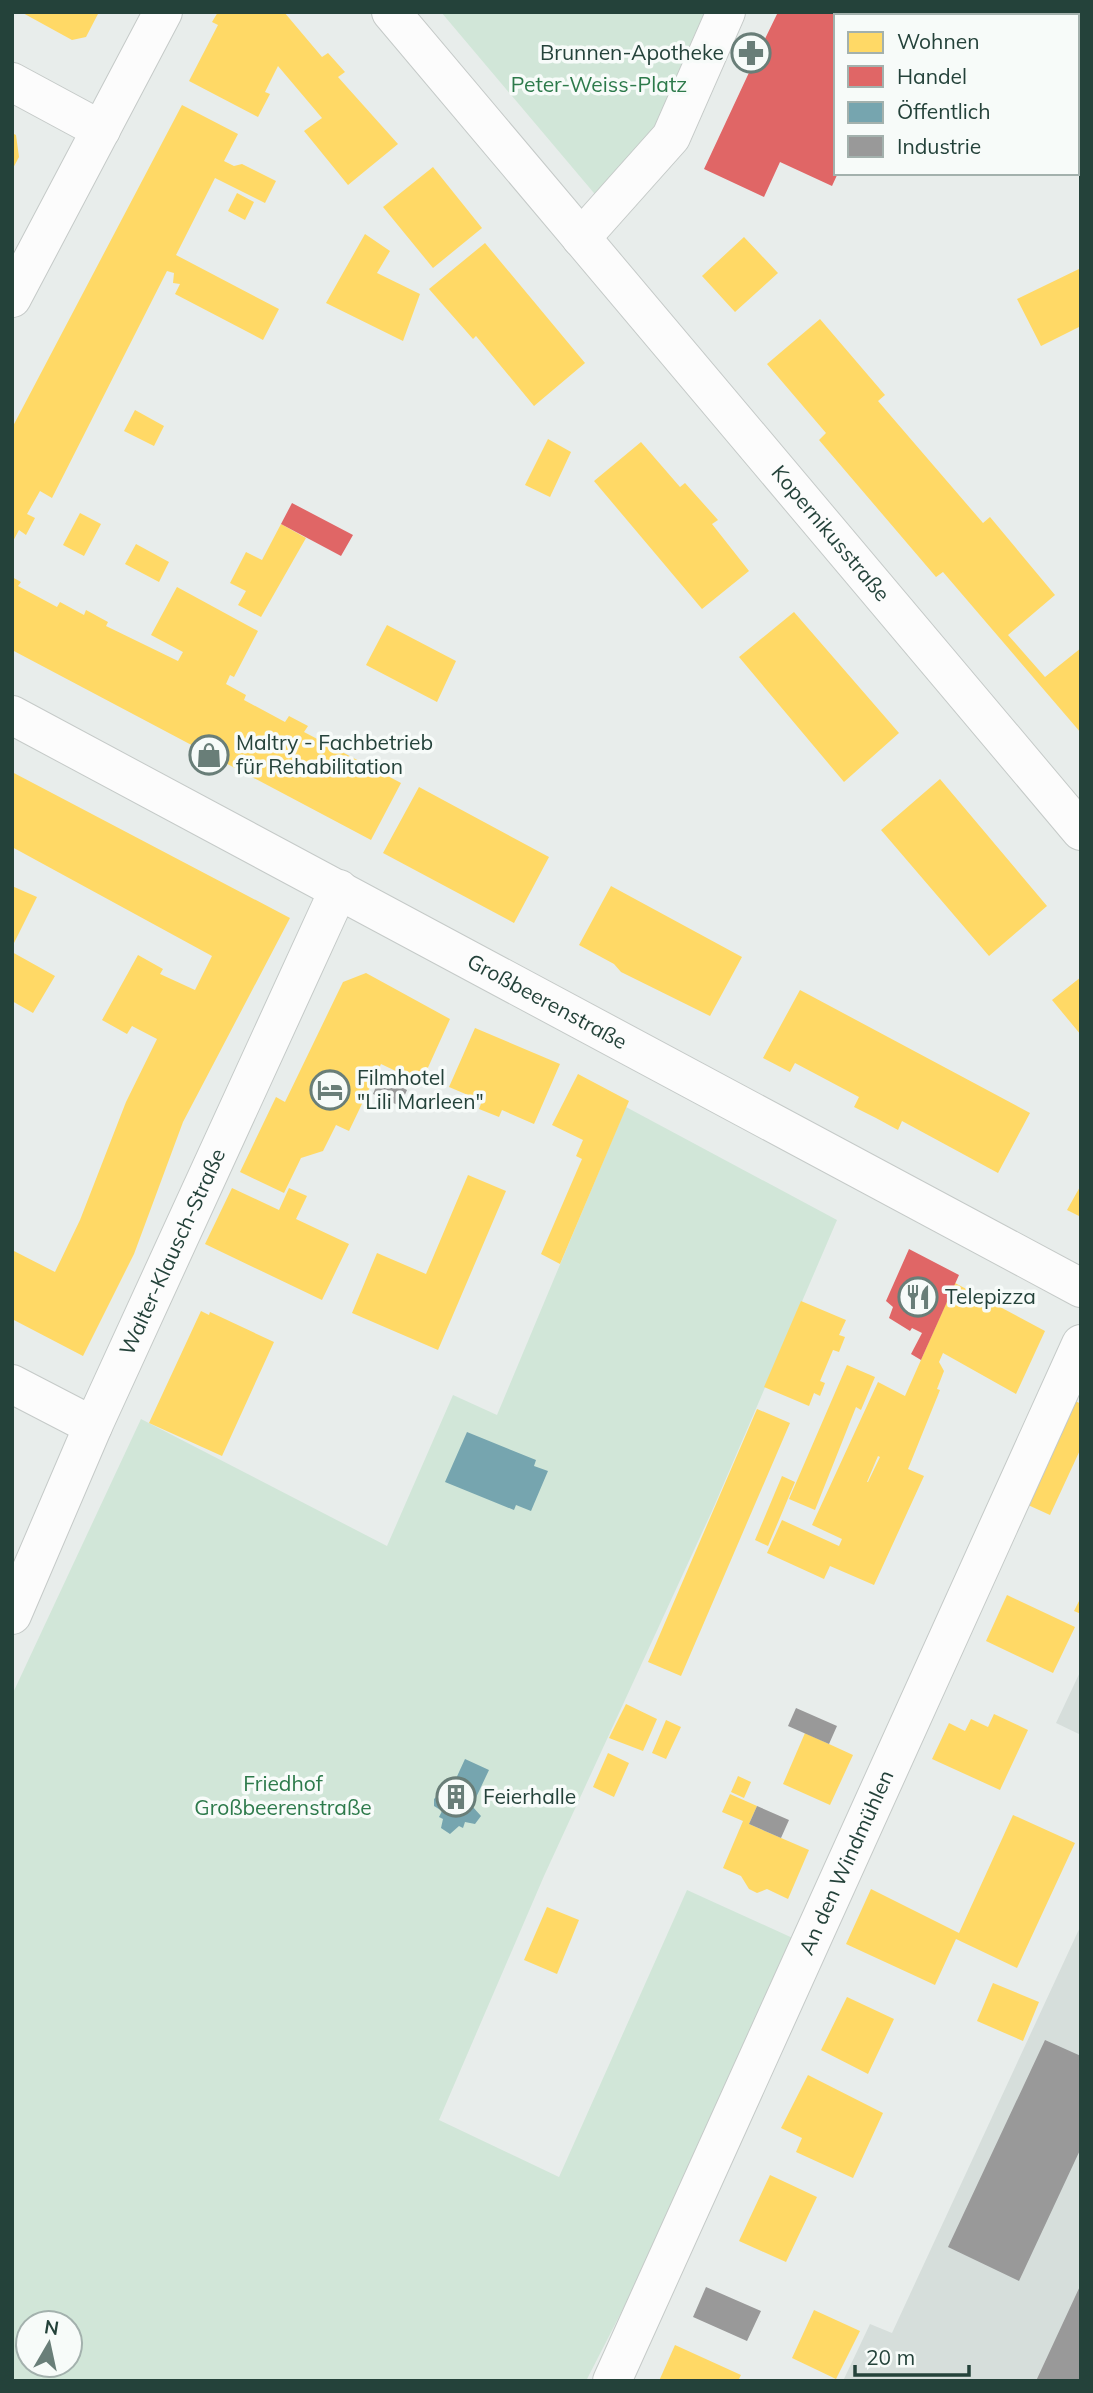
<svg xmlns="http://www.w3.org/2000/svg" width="1093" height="2393" font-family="Mulish,sans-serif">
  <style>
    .built { fill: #d6dedb }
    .green { fill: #d1e6d8; fill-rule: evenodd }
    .homes { fill: #ffd966; fill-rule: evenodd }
    .shops { fill: #e06666 }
    .public { fill: #76a5af }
    .industry { fill: #999 }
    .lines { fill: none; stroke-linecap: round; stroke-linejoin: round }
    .minor-casing { stroke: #c5cac8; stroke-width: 40 }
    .minor { stroke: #fcfcfc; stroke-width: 38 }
    .labels { text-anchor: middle; stroke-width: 7; stroke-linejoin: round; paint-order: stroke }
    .poi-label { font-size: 21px; fill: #24423a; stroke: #f7fbf9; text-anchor: start }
    .park-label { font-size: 21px; fill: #2d7a4b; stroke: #f7fbf9 }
    .street-label { font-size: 21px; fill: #24423a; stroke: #f7fbf9 }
  </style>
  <rect width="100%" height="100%" fill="#e8edeb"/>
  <path class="built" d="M1081,1670V1735L1056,1723Z
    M1081,1925V2381H843L870,2324L892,2333Z"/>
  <path class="green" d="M441,12H712L645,160L599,199Z
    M626,1107L837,1220L712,1511L544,1876L439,2120L559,2177L687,1890L797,1940L664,2229L586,2381H12V1695L141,1419L387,1546L453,1395L497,1415ZM28,2323H70V2365H28Z"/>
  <path class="homes" d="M21,12H99L86,37L72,40Z
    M218,12H284L322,57L328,53L345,72L338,77L398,144L348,185L304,131L322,118L278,66L265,92L270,94L258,117L189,81L218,25L212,22Z
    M1047,12H1079V13L1049,16Z
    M1077,70L1081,78V115L1077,117Z
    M182,105L238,134L224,161L234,166L242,164L276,181L265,203L215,178L176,255L279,309L263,340L175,294L180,284L173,283L174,273L167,271L52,498L40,491L27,514L35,518L26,535L19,530L12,543V428Z
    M12,133L16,135L19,157L12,170Z
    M433,167L482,228L433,268L383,207Z
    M237,193L254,202L245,220L228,211Z
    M365,234L390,251L377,273L420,294L403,341L326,303Z
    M744,237L778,273L735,312L702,276Z
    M485,243L585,363L534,406L476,336L473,339L429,289Z
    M1081,268V326L1041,346L1017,299Z
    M820,319L885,395L878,401L983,523L990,517L1055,595L1008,635L1045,677L1081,648V733L943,572L936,577L819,440L826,433L767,364Z
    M135,410L164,426L154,446L124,431Z
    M548,439L571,452L550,497L525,485Z
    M641,442L680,487L685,483L718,520L712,524L749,571L702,609L594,481Z
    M80,513L101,524L84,556L63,545Z
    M281,524L306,538L261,617L238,605L246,591L230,583L246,552L262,560Z
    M136,544L169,562L159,582L125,564Z
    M12,577L21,582L18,586L57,607L60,602L84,615L86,610L108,622L106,626L178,661L183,652L151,635L177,587L258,631L234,677L230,675L226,684L246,695L244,700L285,722L289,716L308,726L304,732L401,783L371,840L12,650Z
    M794,612L899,733L844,782L739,657Z
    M387,625L456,661L437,702L366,665Z
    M12,772L290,918L183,1122L134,1254L83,1356L12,1319V1250L55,1272L80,1220L126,1102L157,1039L132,1026L127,1034L102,1020L138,955L163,969L160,974L195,990L212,956L12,847Z
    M940,779L1047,906L989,956L881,830Z
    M419,787L549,857L514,923L383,853Z
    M12,886L37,897L12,947Z
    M611,886L742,957L710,1016L621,972L614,964L579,945Z
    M12,952L55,976L33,1013L12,1001Z
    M366,973L450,1019L421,1083L381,1064L349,1131L336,1125L323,1151L301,1158L284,1193L240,1172L276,1097L285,1102L343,982Z
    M1081,977V1035L1052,1000Z
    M800,990L1030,1113L998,1173L902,1121L898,1130L876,1118L854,1107L859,1097L795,1063L790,1072L763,1058Z
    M475,1028L560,1064L534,1124L502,1110L499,1117L479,1109L482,1101L449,1087Z
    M578,1074L629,1101L560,1264L541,1254L582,1159L576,1156L583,1140L552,1125Z
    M468,1175L506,1191L438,1350L352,1313L377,1253L426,1274Z
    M1081,1185V1217L1067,1210Z
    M232,1188L279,1210L289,1188L307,1196L296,1219L349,1244L322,1300L205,1244Z
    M955,1283L1045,1331L1016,1394L943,1353L939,1362L944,1371L937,1389L940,1390L908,1469L924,1476L874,1585L830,1566L824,1579L767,1553L782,1520L839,1546L842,1539L812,1525L878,1382L905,1396ZM878,1456L880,1457L868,1482H867Z
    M801,1301L846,1320L839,1335L845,1337L839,1352L833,1350L820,1381L825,1383L820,1396L814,1393L809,1406L764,1387Z
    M201,1311L209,1315L210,1312L274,1342L222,1456L149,1423Z
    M847,1365L875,1377L861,1410L856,1407L815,1510L789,1499Z
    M1066,1396L1081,1404V1448L1050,1515L1017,1500Z
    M757,1409L790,1423L681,1676L648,1662Z
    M782,1476L795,1482L768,1546L755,1540Z
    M1007,1595L1075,1627L1053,1673L986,1641Z
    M1081,1597V1614L1074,1611Z
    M626,1704L657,1719L643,1751L609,1738Z
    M994,1714L1028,1730L1000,1790L932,1759L949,1723L965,1731L971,1719L988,1727Z
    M666,1720L681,1727L666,1759L652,1753Z
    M805,1733L853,1755L830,1805L783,1784Z
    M608,1753L629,1763L614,1797L593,1787Z
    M738,1776L751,1782L744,1798L731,1792Z
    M730,1794L757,1806L749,1824L809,1850L788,1899L767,1889L757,1893L749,1889L741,1876L723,1868L743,1821L722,1812Z
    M1013,1815L1075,1843L1017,1968L956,1939L935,1985L846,1944L871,1889L959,1933Z
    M547,1907L579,1920L557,1974L524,1960Z
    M993,1983L1039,2002L1023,2041L977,2021Z
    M847,1997L894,2019L868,2074L821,2050Z
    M808,2075L883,2113L853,2178L796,2152L802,2138L781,2128Z
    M770,2175L817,2197L786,2262L739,2241Z
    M814,2310L860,2331L836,2379L792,2358Z
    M675,2345L741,2375L738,2381H659Z"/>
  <path class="shops" d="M778,12H896L903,16H836L838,173L832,186L780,162L764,197L704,169L753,64L747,61L755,44L761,47Z
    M292,503L353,535L341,556L281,524Z
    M909,1249L959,1275L921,1360L911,1354L922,1333L912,1328L910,1331L889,1318L893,1307L886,1301Z"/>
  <path class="public" d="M467,1432L536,1460L534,1466L548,1471L531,1511L516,1505L514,1510L445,1482Z
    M465,1759L489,1770L472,1806L481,1816L475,1824L465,1822L463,1828L459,1826L450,1834L441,1828L443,1819L439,1817L442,1811L434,1806V1799L439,1794L448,1796Z"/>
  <path class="industry" d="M380,1077L407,1090L400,1106L373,1094Z
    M796,1708L837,1726L829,1744L788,1726Z
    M757,1806L789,1820L781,1838L749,1824Z
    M1045,2040L1081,2056V2148L1019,2281L948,2247Z
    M1081,2284V2381H1036Z
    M706,2287L761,2311L747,2341L693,2317Z"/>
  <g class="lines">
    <g class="minor-casing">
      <g id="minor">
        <path id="s1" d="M391,12L1081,831"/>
        <path d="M12,82L101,130"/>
        <path d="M581,238L671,137L726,12"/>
        <path d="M12,298L163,12"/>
        <path id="s2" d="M12,715L1081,1288"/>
        <path d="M12,1384L93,1426"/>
        <path id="s3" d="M12,1615L93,1426L339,889"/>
        <path id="s4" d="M612,2381L1081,1344"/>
      </g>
    </g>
    <use href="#minor" class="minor"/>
  </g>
  <defs>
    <g id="pharmacy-ring" transform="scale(2.0125)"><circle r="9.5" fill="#f7fbf9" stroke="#697e78" stroke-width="1.5"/><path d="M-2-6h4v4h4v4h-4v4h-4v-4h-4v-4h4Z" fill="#697e78"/></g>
    <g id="shop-ring" transform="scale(2.0125)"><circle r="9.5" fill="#f7fbf9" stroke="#697e78" stroke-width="1.5"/><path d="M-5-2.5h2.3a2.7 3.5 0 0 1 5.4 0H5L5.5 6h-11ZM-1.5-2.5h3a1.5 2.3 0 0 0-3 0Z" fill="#697e78"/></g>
    <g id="hotel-ring" transform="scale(2.0125)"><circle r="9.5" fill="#f7fbf9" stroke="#697e78" stroke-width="1.5"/><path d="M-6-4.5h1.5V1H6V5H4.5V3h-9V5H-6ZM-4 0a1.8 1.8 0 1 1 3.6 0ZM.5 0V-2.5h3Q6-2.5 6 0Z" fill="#697e78"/></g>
    <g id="restaurant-ring" transform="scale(2.0125)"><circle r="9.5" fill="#f7fbf9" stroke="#697e78" stroke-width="1.5"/><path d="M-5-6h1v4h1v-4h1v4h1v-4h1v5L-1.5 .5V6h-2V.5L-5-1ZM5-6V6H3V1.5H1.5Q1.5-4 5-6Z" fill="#697e78"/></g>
    <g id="building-ring" transform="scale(2.0125)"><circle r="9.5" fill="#f7fbf9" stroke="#697e78" stroke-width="1.5"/><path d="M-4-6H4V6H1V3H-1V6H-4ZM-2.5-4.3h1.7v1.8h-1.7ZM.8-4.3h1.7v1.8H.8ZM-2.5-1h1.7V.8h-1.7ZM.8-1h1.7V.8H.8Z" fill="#697e78"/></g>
  </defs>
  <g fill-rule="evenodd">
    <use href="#pharmacy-ring" x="751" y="53"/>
    <use href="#shop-ring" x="209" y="755"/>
    <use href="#hotel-ring" x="330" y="1090"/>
    <use href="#restaurant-ring" x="918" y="1297"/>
    <use href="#building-ring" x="456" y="1797"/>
  </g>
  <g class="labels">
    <g class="poi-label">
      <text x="724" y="60" text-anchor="end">Brunnen-Apotheke</text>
      <text x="236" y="750">Maltry - Fachbetrieb<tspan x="236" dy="24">für Rehabilitation</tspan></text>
      <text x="357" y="1085">Filmhotel<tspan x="357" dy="24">"Lili Marleen"</tspan></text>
      <text x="945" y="1304">Telepizza</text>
      <text x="483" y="1804">Feierhalle</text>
    </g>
    <g class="park-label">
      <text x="599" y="92">Peter-Weiss-Platz</text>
      <text x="283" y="1791">Friedhof<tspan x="283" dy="24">Großbeerenstraße</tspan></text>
    </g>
    <g class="street-label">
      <text dy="7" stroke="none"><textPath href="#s1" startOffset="682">Kopernikusstraße</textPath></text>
      <text dy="7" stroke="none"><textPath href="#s2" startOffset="607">Großbeerenstraße</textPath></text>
      <text dy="7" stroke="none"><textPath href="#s3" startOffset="397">Walter-Klausch-Straße</textPath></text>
      <text dy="7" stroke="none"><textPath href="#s4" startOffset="569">An den Windmühlen</textPath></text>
    </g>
  </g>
  <rect width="1093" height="2393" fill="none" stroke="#24423a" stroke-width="28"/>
  <rect x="834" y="14" width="245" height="161" fill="#f7fbf9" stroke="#a3b1ad" stroke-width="2"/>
  <rect x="848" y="32" width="35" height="21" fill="#ffd966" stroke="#a3b1ad" stroke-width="2"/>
  <text x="897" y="49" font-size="21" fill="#24423a">Wohnen</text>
  <rect x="848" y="66" width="35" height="21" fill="#e06666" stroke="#a3b1ad" stroke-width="2"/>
  <text x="897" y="84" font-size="21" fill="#24423a">Handel</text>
  <rect x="848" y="102" width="35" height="21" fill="#76a5af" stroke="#a3b1ad" stroke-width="2"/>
  <text x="897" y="119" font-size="21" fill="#24423a">Öffentlich</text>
  <rect x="848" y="136" width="35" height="21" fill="#999999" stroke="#a3b1ad" stroke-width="2"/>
  <text x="897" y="154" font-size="21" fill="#24423a">Industrie</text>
  <g transform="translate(49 2344) rotate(9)"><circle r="33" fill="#f7fbf9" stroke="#a3b1ad" stroke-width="2"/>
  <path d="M0-5L12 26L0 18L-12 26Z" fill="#697e78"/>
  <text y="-10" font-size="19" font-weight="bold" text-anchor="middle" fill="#24423a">N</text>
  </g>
  <path d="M855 2365v10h114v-10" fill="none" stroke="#24423a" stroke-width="3.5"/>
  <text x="866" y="2365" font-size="21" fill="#24423a" stroke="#f7fbf9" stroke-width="5" paint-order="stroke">20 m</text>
</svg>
